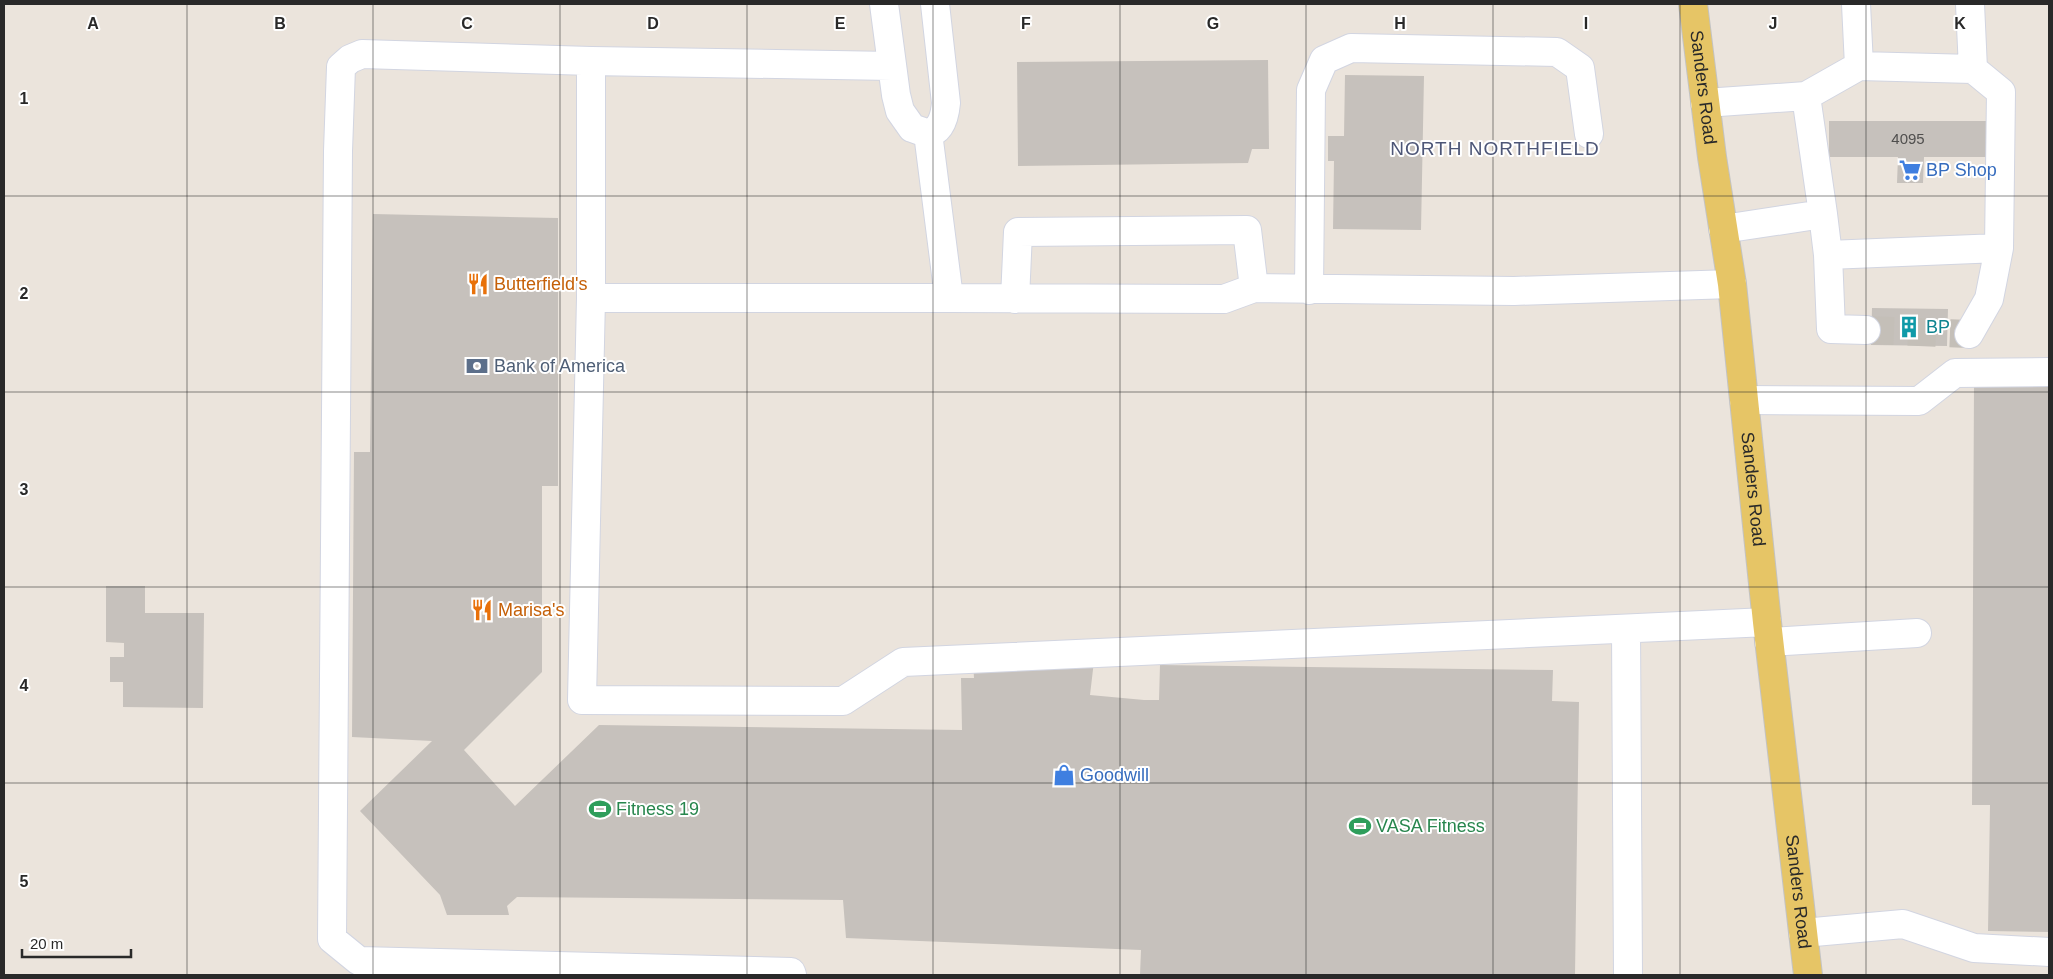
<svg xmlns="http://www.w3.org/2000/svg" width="2053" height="979" font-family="Helvetica,sans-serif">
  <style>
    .building { fill: #c6c1bc }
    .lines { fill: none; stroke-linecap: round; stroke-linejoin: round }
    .minor-tunnel { stroke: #c4bfb8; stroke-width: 28; stroke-dasharray: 28 14; stroke-linecap: butt }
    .minor-casing { stroke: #d2d5e1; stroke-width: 30 }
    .major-casing { stroke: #c3c3c3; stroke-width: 30 }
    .minor { stroke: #fff; stroke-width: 28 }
    .major { stroke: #e6c566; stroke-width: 28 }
    .grid { fill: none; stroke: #292929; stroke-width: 1; stroke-opacity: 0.55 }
    .labels { text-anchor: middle; stroke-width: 4; stroke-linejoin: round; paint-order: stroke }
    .number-label { font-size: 15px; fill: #504f4e }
    .street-label { font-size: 18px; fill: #292929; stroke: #fff }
    .shop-label { font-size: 18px; fill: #366cbe; stroke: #fff; text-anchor: start }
    .food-label { font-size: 18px; fill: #c56008; stroke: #fff; text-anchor: start }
    .culture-label { font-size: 18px; fill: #0d838f; stroke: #fff; text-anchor: start }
    .service-label { font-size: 18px; fill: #4e5e75; stroke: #fff; text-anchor: start }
    .leisure-label { font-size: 18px; fill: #27864d; stroke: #fff; text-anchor: start }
    .neighbourhood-label { font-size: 19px; letter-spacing: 1px; fill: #4d5677; stroke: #fff }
    .grid-label { font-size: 16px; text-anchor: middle; font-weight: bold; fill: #292929; stroke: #fff; stroke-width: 4; stroke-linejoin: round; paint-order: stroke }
  </style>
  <rect width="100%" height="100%" fill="#ebe4dc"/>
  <path class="building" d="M1268,60L1269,149H1252L1248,163L1018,166L1017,62Z
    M1345,75L1424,76L1421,230L1333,229L1334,161H1328V136H1344Z
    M1829,121H1988V157H1924L1923,183H1897L1898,157H1829Z
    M373,214L558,218V486H542V672L464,750L515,806L599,725L962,730L961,678H974L973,661H1094L1090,695L1144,700H1159L1160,665L1553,670L1552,701L1579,702L1575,975H1140L1141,950L846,938L843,900L517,897L507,906L509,915H447L440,895L360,811L432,741L352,737L354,452H370Z
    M1872,308L1948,309L1947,346L1871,345Z
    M1974,384L2049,385V932L1988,931L1990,805H1972Z
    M106,586H145V613H204L203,708L123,707V682H110V657H124V643L106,642Z"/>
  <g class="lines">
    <path class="minor-tunnel" d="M1866,330L1969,334"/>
    <g class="minor-casing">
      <path id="minor" d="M884,4L896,95L900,111L912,128C916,129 924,133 928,133C942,131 945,114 946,103L935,4
        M1856,4L1859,66L1973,69L1970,4
        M591,61V298H949
        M1806,96L1859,66
        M1705,103L1806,96L1823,214L1723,229
        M928,133L949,298L1224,299L1254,288L1514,291L1732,284
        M1823,214L1828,255L1999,248L2001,92L1973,69
        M1828,255L1831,329L1866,330
        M1309,290L1311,90L1324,60L1351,48L1557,52L1580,68L1589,134
        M591,298L582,700L843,701L903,662L1767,622
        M1015,299L1018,232L1247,230L1254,288
        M1969,334L1989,299L1999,248
        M1744,400L1919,401L1955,373L2049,372
        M1626,629L1628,975
        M1769,642L1917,633
        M1803,933L1903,924L1974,948L2049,952
        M792,975L791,972L359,961L332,939L338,151L341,67L350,59L362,54L591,61L892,66"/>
    </g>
    <g class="major-casing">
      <g id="major">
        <path id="s1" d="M1693,4L1712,157L1732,284L1767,622L1808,975"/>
      </g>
    </g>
    <use href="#minor" class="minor"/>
    <use href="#major" class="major"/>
  </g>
  <path class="grid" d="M187,4V975M373,4V975M560,4V975M747,4V975M933,4V975M1120,4V975M1306,4V975M1493,4V975M1680,4V975M1866,4V975M4,196H2049M4,392H2049M4,587H2049M4,783H2049"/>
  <defs>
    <g id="supermarket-bare" transform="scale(1.725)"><path d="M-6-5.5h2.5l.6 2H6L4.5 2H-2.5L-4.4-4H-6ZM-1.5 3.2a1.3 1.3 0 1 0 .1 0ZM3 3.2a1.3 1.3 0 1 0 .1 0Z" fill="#3f7fe0" stroke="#fff" stroke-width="2.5" paint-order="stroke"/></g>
    <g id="restaurant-bare" transform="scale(1.725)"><path d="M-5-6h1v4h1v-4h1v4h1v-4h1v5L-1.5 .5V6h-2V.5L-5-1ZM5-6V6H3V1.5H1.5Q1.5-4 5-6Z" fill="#e8710a" stroke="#fff" stroke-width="2.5" paint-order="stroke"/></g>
    <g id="building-bare" transform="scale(1.725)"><path d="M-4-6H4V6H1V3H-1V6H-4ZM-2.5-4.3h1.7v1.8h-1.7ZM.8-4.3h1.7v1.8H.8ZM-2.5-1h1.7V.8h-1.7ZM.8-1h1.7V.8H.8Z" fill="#0f9aa8" stroke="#fff" stroke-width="2.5" paint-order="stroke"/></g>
    <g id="bank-bare" transform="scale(1.725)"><path d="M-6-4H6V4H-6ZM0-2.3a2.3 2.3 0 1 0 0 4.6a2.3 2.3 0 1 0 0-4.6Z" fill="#5c6f8a" stroke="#fff" stroke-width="2.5" paint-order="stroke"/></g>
    <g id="shop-bare" transform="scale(1.725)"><path d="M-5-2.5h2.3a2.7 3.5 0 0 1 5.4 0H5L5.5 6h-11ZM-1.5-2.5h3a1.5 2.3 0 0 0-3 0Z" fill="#3f7fe0" stroke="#fff" stroke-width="2.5" paint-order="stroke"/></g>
    <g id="stadium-bare" transform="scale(1.725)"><path d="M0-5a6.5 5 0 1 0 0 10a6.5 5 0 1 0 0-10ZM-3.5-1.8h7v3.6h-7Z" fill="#2e9e5b" stroke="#fff" stroke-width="2.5" paint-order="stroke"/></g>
  </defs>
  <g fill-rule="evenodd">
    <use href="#supermarket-bare" x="1910" y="170"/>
    <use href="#restaurant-bare" x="478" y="284"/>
    <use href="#building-bare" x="1909" y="327"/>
    <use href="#bank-bare" x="477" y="366"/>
    <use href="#restaurant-bare" x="482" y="610"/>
    <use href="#shop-bare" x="1064" y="775"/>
    <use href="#stadium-bare" x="600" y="809"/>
    <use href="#stadium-bare" x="1360" y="826"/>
  </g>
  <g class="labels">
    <g class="number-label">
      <text x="1908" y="144">4095</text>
    </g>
    <g class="street-label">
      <text dy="6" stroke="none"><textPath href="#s1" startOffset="84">Sanders Road</textPath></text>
      <text dy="6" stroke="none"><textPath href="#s1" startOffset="489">Sanders Road</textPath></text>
      <text dy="6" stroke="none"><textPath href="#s1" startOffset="894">Sanders Road</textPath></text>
    </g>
    <g class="shop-label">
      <text x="1926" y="176">BP Shop</text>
      <text x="1080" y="781">Goodwill</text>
    </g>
    <g class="food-label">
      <text x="494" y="290">Butterfield's</text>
      <text x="498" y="616">Marisa's</text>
    </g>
    <g class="culture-label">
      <text x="1926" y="333">BP</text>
    </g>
    <g class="service-label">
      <text x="494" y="372">Bank of America</text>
    </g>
    <g class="leisure-label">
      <text x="616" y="815">Fitness 19</text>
      <text x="1376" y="832">VASA Fitness</text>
    </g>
    <g class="neighbourhood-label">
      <text x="1495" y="155">NORTH NORTHFIELD</text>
    </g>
  </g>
  <g class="grid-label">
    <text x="93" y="29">A</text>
    <text x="280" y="29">B</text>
    <text x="467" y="29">C</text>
    <text x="653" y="29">D</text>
    <text x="840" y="29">E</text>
    <text x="1026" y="29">F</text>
    <text x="1213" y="29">G</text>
    <text x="1400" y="29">H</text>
    <text x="1586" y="29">I</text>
    <text x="1773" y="29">J</text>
    <text x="1960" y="29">K</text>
    <text x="24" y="104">1</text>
    <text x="24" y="299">2</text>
    <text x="24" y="495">3</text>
    <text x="24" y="691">4</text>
    <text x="24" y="887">5</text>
  </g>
  <rect width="2053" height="979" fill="none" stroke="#292929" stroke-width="10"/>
  <path d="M22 949v8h109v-8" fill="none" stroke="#292929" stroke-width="2.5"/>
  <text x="30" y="949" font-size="15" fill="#292929" stroke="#ffffff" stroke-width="4" paint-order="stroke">20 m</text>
</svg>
